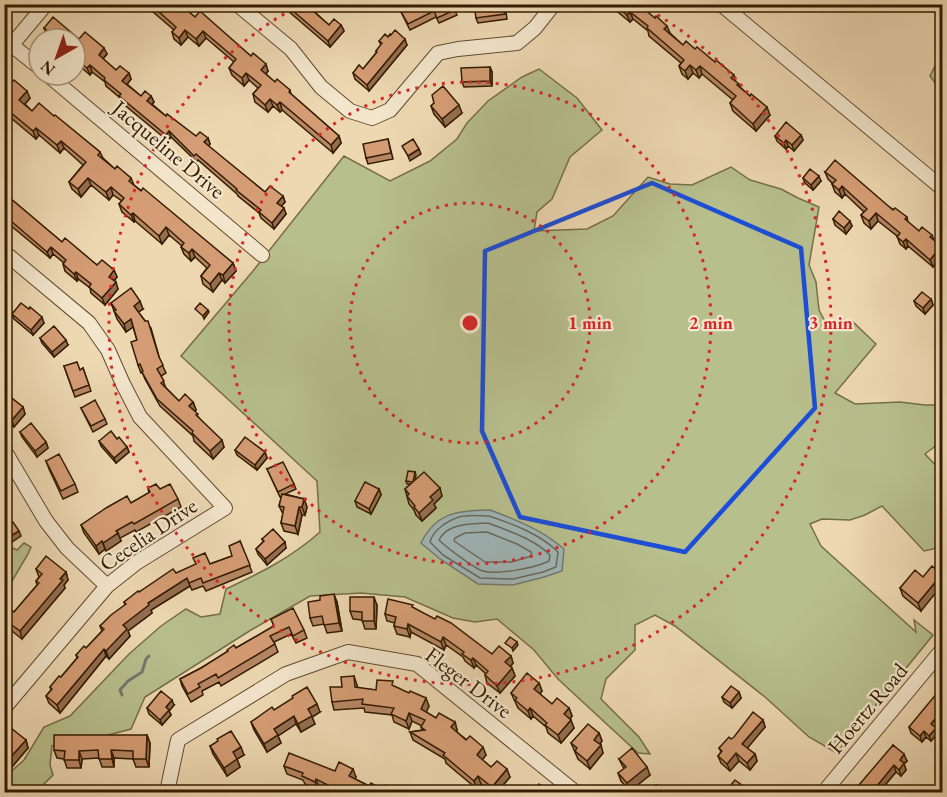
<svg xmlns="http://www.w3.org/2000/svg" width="947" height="797" font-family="'EB Garamond',serif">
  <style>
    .green { fill: #b7bf8d; stroke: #766e47; stroke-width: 1.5 }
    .water { fill: #9fb6b8; stroke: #74786f; stroke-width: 1.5 }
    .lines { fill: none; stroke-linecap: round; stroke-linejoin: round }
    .shore { stroke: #6a695c; stroke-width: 1.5 }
    .stream { stroke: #74786f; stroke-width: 3 }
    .minor-casing { stroke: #624b2d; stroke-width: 16 }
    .minor { stroke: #f3e6cd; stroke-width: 14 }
    .wall { fill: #b78765; stroke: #341c01; stroke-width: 1.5 }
    .shaded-wall { fill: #956e52; stroke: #341c01; stroke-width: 1.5 }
    .building { fill: #d59d75; stroke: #341c01; stroke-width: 1.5 }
    .marked { fill: none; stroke: #1d4ed8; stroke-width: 4.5; stroke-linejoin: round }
    .ring { fill: none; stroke: #d62828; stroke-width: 3; stroke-dasharray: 3 6 }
    .labels { text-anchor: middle; stroke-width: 4.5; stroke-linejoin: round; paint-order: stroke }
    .street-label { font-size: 22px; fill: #341c01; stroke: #f3e6cd }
    .centre { fill: #d62828; stroke: #f3e6cd; stroke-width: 3 }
    .ring-label { font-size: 18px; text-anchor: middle; font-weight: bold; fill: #d62828; stroke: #f3e6cd; stroke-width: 4.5; stroke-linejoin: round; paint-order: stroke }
  </style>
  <rect width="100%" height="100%" fill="#edd8b2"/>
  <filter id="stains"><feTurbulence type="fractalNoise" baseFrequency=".00333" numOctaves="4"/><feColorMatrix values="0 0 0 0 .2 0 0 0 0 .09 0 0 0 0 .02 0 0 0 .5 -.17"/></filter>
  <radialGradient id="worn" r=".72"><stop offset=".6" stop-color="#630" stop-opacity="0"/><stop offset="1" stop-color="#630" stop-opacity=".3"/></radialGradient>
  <path class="green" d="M942,52V92L930,76Z
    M539,69L577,98L602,130L570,157L552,199L537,212L534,231L587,229L613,216L648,177L670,184L692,185L731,167L750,180L781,189L798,198L819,207L809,265L816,282L819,310L827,325L841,320L852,321L876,344L835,393L855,404L900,402L925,405H942V441L925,454L942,472V547L924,551L882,506L865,515L850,520L822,519L810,524L821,546L916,632L914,620L933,635L837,753L809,737L765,697L675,626L655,615L635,625V650L606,679L601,699L639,737L650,754L638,753L558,679L534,650L497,619L475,622L453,618L405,597L361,593L310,596L251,630L145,697L131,729L85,741L52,746L50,765L53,775L38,790L11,788L6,776L24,760L44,727L70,716L129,654L161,626L186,609L201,617L220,614L226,589C260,573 291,558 320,532L317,481L181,356L253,271L344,156L390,181L430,161L457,139L467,123L488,101L522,77Z
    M24,543L31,547L28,554L8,588L5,590L4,544L17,550Z"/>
  <path class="water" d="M490,510C517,520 542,530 564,549L562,571L544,577L513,585L478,584L440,559L421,543C437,511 459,511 490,510Z"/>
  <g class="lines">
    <path class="shore" d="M489,516C513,524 540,534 558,552L556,567L543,572L513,579L480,578L443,555L430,542C433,530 447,521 459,517C468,514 480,516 489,516Z
      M488,523C509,531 534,539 550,555L549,561C535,568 498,575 483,571C475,569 446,547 439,540C447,523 471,524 488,523Z
      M487,532L517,544L531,552L532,556L511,562H485L454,541L455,538L465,533Z"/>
    <path class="stream" d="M122,695L120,690L128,681L142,672L146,659L149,656"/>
    <g class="minor-casing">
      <path id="minor" d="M237,4L291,49L321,87L350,111L372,118L390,110L438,53L458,49L517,43L535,28L554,4
        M721,4L942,188
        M4,39L39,67
        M4,54L46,4
        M48,75L262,255
        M4,252L89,323L108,350L123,384L140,417L225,508L136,563L107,586L4,708
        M4,453L7,455L46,521L67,548L107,586
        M167,792L178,740L286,674L348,652L417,664L575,792
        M824,792L942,650"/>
    </g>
    <use href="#minor" class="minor"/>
  </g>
  <path class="wall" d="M5,4H19L13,11Z
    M149,4L190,7L187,11L268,71L266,74L275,82L290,90L291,94L339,136L341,143L333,153L282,110L280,112L273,106L268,112L255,102L253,94L258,88L249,80L244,86L232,75L229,68L234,62L206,38L199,46L188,37L181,45L174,39L172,32L174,30L152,11Z
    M280,4H306L329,25H341L344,31L330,47Z
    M452,4L457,15L439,23L436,17L410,30L399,8Z
    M505,4L507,19L478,23L476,18Z
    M608,4H641L643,8L683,45L695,49L734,75L736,82L739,84L740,87L770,115L756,131L733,111L730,103L733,100L702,74L699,78L693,73L688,79L682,74L679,66L681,63L649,36L648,31L633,19L630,22Z
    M44,28L79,39L107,54L103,59L116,70L129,73L131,79L127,84L141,96H151L154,102L152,104L166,116L196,136L208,138L210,144L208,146L265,192L283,196L285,202L281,206L286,214L274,229L261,218L259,213L238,196L237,194L198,160L197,162L171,137L168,141L121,102L119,97L106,86L105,82L92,72L90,75L76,63L75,60V39H52L46,34Z
    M388,37L407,45L369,91L355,79L353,73L363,69L376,53V51L381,45L379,41Z
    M490,67L492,72V86L464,87L462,82Z
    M4,78L30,98L25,104L32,111L54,116L100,152L103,158L115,169L131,178L134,185L233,263L236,271L225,283L222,280L213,292L203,284L201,276L207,268L195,257L191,261L184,254L181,247L182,246L169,235L162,244L135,221L134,222L122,212L119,204L122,201L113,195L109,200L91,185L81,197L72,189L69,182L83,165L64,148L60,153L39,135L36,139L5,113L4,114Z
    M434,103L462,113L445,127L434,114L431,106Z
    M801,135L803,140L794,151L788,146L786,149L777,141L775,136Z
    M388,139L393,159L368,164L366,158Z
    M825,172L907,217L908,222L919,231L932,235L934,240L942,249V255L933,267L908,246L906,249L900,244L897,236L878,221L871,229L864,223L861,215L864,212L845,194L842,198L835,192L832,184H833L828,179Z
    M803,178L821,181L813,190L805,183Z
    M4,193L62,242L97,265L114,270L117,277L114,281L118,289L105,305L91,293L90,288L78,279L77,281L65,271L63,264L64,263L53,254L50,258L5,221Z
    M833,219L852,226L846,234L835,225Z
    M931,299L933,305L925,314L916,306L914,301Z
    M111,303L143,309L138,312L151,328L160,360L166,373L161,376L166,388L179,401L193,402L196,410L194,411L199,418L224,447L213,459L194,441L193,436L160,406L145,379L142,372L141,373L138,365L137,340L133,327L126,332L117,319Z
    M12,314L44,323L33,335L14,319Z
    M40,338L68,345L54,357L42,343Z
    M64,366L80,370L83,368L91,391L75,397Z
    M4,392L23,407L25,414L14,427L4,419Z
    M81,408L105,419L107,424L93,432Z
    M20,432L46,442L48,448L37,457L22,437Z
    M117,439L127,447L129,452L116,463L101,446L99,441Z
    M235,450L265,452L267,458L257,470L237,455Z
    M46,461L75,484L78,492L63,499L49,469Z
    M267,469L294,484L296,489L285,494L304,499L307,507L305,515H302L298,534L284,531L281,523L283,514L279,506L282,496L280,497Z
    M415,472L416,475L415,480L442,496L434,504L436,508L422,521L416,515L414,510L409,504L405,489L411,484H407L406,481Z
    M148,488L160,489L178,499L181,507L136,532L135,530L120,538L121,541L106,551L105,549L99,554L84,533L81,525L131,503L149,493Z
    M379,489L381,495L371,514L357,507L355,501Z
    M262,539L286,548L267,565L258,554L256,549L263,542Z
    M240,541L252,572L206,591L203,586L192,590L190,586L151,610L152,613L128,631L130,636L109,659L106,656L60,713L49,703L46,696L51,690L50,687L61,677L77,658L76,655L86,648L102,631L100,626L125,605L124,602L139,592L176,573L210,564L232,556Z
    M36,569L66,572L68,580L64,585L65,588L22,639L12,631L4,640V605L14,612L37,585L36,581L39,577Z
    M923,577L921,611L903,596L900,588Z
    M337,602L342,631L327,633L324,624L313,626L310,618Z
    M377,605L376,629H365L362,620L353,619L350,611Z
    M414,608L492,654L511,656L513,663L510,667L512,668L515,676L500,693L487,683L485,675L486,674L476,665L474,668L465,661L463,657L446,645L444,650L411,632L410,637L397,634L394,626L395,623L387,621L385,614Z
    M271,619L304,630L307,638L296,643L291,634L274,642L278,652L221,686L219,682L202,691L203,695L191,702L182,686L180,679L201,668L274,626Z
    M354,676L358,688L376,690L394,687L429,706L426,712L436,718L455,722L457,730V732L486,755L482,760L491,767L510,777L497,792H491L481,784L477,789L446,763L445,759L413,740L410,732L422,730L421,727L422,726L412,721L409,729L394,722L392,715L365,712L364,708L334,710L332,702L342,687Z
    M539,683L542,691L540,694L552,704L569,708L572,716L570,719L574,728L561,743L548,733L546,727L533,716L531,719L518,708L511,693Z
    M739,692L741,698L732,708L724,702L722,697Z
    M174,705L169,711L171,715L162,725L149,714L147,708Z
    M274,710L320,712L312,717L315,724L301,732L296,724L278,736L281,743L267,752L254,730L251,722Z
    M942,718L935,727L938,733L931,741L926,737L922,742L911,733L909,727Z
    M763,720L765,727L747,748L755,754L757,761L750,770L739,761L730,771L721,763L718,756L721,752L719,748Z
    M4,726L26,740L28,748L11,768L4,763Z
    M599,733L602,741L600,744L603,753L590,769L578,759L571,743Z
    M147,735L150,743L149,767H136L133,759L114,758V767H102L99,758L82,759L81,768H67L64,759L57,758L54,750Z
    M893,745L907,761L904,764L906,770L901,776L896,772L879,792Z
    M210,746L244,755L237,759L240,767L227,776L213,754Z
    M619,759L650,775L630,791L621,781L618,773L624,769Z
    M284,766L335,771L356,777L355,779L369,786L383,790L399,792H330L319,787L318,790L305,784L303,780L287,774Z"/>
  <path class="shaded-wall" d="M11,4H19L13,11Z
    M183,4H189L190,7L184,14L182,6Z
    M630,12L633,19L630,22L627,15Z
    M341,25L344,31L330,47L328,41Z
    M667,26L670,33L667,37L664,29Z
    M185,30L188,37L181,45L179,38Z
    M203,31L206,38L199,46L196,39Z
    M405,39L407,45L369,91L367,85Z
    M104,48L107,54L101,61L99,55Z
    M266,64L268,71L263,77L261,70Z
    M90,65L92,72L90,75L87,68Z
    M690,65L693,73L688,79L685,71Z
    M700,66L702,74L699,78L696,70Z
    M490,67L492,72V86L490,81Z
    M129,73L131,79L125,87L122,81Z
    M246,73L249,80L244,86L242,78Z
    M27,91L30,98L22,107L19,100Z
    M151,96L154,102L149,107L147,101Z
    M270,99L273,106L268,112L265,105Z
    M280,102L282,110L280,112L277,105Z
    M459,105L462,113L445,127L442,119Z
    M767,107L770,115L756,131L753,124Z
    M36,128L39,135L36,139L33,131Z
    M169,131L171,137L168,141L166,135Z
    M801,135L803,140L794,151L792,145Z
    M339,136L341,143L333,153L331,145Z
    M208,138L210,144L206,149L204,142Z
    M786,140L788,146L786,149L784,143Z
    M61,141L64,148L60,153L57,145Z
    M419,149L421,154L410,161L408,156Z
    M819,176L821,181L813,190L811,185Z
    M88,178L91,185L81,197L78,189Z
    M842,186L845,194L842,198L839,190Z
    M111,187L113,195L109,200L106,192Z
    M283,196L285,202L279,209L277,203Z
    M284,208L286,214L274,229L272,223Z
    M133,213L135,221L134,222L131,215Z
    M876,213L878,221L871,229L869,221Z
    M850,221L852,226L846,234L844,228Z
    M166,227L169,235L162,244L159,236Z
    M906,239L908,246L906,249L903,242Z
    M941,246L942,255L933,267L930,260Z
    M51,247L53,254L50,258L47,252Z
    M192,249L195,257L191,261L189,253Z
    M233,263L236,271L225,283L223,275Z
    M114,270L117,277L111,284L109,277Z
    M76,272L78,279L77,281L74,274Z
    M219,273L222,280L213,292L210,284Z
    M116,282L118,289L105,305L102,298Z
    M8,292L10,298L4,305V296Z
    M931,299L933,305L925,314L923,308Z
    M140,301L143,309L137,313L134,306Z
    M208,310L209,312L204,319L203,316Z
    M42,317L44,323L33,335L31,330Z
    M131,319L133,327L126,332L124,324Z
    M66,340L68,345L54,357L52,352Z
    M193,402L196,410L192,413L189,406Z
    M23,407L25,414L14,427L12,420Z
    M222,440L224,447L213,459L210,451Z
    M46,442L48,448L37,457L35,451Z
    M127,447L129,452L116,463L114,458Z
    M265,452L267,458L257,470L255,465Z
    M440,488L442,496L434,504L436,508L422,521L419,513L430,497Z
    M379,489L381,495L371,514L369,509Z
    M304,499L307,507L305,515L302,507Z
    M299,507L302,515L298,534L295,526Z
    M19,531L21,536L6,546L4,540Z
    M118,533L121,541L106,551L103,543Z
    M102,541L105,549L99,554L96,546Z
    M285,542L286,548L267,565L265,559Z
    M66,572L68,580L64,585L65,588L22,639L20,631Z
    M942,574V585L921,611L918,603Z
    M187,578L190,586L151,610L152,613L128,631L130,636L109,659L106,651L123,625L148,603Z
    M334,594L337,602L342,631L339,623Z
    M374,597L377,605L376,629L374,621Z
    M9,623L12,631L4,641V629Z
    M408,624L411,632L410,637L407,629Z
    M443,637L446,645L444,650L441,642Z
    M517,642L518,645L513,651L512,648Z
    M104,649L106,656L60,713L57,705Z
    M511,656L513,663L508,670L505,662Z
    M473,658L476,665L474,668L471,660Z
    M512,668L515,676L500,693L497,686Z
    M539,683L542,691L537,697L534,689Z
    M739,692L741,698L732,708L730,703Z
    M426,698L429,706L424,717L421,709Z
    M172,700L174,705L169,711L171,715L162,725L160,720L166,707Z
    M317,704L320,712L312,717L315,724L301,732L298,724L308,709Z
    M530,708L533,716L531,719L528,711Z
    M569,708L572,716L567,722L564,714Z
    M942,710V718L933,729L931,724Z
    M409,713L412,721L409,729L406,721Z
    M294,716L296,724L278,736L281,743L267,752L264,744L274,729Z
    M571,720L574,728L561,743L558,735Z
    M763,720L765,727L745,751L742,744Z
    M455,722L457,730L454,735L451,727Z
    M936,728L938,733L931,741L929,736Z
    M924,731L926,737L922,742L920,736Z
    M599,733L602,741L597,748L594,740Z
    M147,735L150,743L149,767L146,759Z
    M26,740L28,748L11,768L8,760Z
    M601,745L603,753L590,769L587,761Z
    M241,747L244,755L237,759L240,767L227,776L224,768L233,752Z
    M483,747L486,755L480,763L477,755Z
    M111,750L114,758V767L112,759Z
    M79,751L82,759L81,768L79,760Z
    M736,753L739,761L730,771L727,764Z
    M755,754L757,761L750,770L747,763Z
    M904,754L907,761L904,764L906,770L901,776L899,770L900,760Z
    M894,765L896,772L879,792H872Z
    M647,767L650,775L630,791L627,783Z
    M353,769L356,777L352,784L349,776Z
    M507,769L510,777L497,792H494L492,787Z
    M478,776L481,784L477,789L474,781Z
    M316,779L319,787L318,790L315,782Z
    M743,786L745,791L744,792H738Z"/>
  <path class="building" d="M150,4H183L182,6L195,17L200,11L251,56L253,53L266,64L261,70L275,82L277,79L290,90L289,92L339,136L331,145L280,102L277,105L270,99L265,105L253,94L261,85L246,73L242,78L229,68L236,59L203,31L196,39L185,30L179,38L172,32L176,27Z
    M285,4H305L329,25L334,19L341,25L328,41Z
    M406,4H452L455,10L437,18L434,11L408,24L399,8Z
    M474,4H504L505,14L476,18Z
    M615,4H638L655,18L656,16L667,26L664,29L683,45L686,41L695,49L697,47L715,62L716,60L734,75L731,78L739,84L737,85L750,96L751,94L767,107L753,124L730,103L736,96L700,66L696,70L690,65L685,71L679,66L684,60L647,28L648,26L630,12L627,15Z
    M53,17L79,39L85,32L104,48L99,55L116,70L120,66L129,73L122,81L141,96L145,91L151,96L147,101L166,116L167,114L196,136L200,132L208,138L204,142L265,192L270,186L283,196L277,203L284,208L272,223L259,212L261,210L236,190L237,189L196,154L194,156L169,131L166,135L119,96L121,94L104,80L105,78L90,65L87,68L75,58V39H55L51,36L52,34L44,28Z
    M395,30L405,39L367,85L353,73L359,65L363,69L377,52L376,51L382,43L379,41L385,34L388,37L390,34L391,35Z
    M490,67V81L462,82L461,68Z
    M6,77L12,82L14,80L27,91L19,100L32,111L39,103L54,116L55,115L100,152L98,155L115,169L117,166L131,178L129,181L141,191L143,188L233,263L223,275L219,273L210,284L201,276L210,265L192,249L189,253L181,247L184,243L166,227L159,236L133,213L131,215L119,204L124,198L111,187L106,192L88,178L78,189L69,182L86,162L61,141L57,145L36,128L33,131L4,107V78Z
    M443,86L459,105L442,119L431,106L434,103L432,95Z
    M786,122L801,135L792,145L786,140L784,143L775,136Z
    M388,139L391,153L366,158L363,144Z
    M413,139L419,149L408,156L402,146Z
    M835,160L893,210L895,208L907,217L905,219L919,231L922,227L932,235L930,237L941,246L930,260L906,239L903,242L897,237L900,233L876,213L869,221L861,215L867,209L842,186L839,190L832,184L836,180L825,172Z
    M810,169L819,176L811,185L803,178Z
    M4,193L62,242L65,238L97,265L102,260L114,270L109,277L116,282L102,298L89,287L91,284L76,272L74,274L63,264L66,260L51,247L47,252L4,215Z
    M839,211L850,221L844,228L833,219Z
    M131,288L140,301L134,306L145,321H148L159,357L163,365L157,369L164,381L161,383L179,401L185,394L193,402L189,406L198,414L196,415L222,440L210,451L192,433L193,431L157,399L142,372L143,371L140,364L138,365L131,342L137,340L131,319L124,324L114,311L116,310L111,303Z
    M4,289L8,292L4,296Z
    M922,292L931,299L923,308L914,301Z
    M21,303L29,309L30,307L42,317L31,330L12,314Z
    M200,303L208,310L203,316L195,309Z
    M54,326L66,340L52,352L40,338Z
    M77,362L80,370L83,368L89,385L73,391L64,366Z
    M4,392L23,407L12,420L4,414Z
    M95,400L105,419L91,426L81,408Z
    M31,423L46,442L35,451L20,432Z
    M111,431L117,439L119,437L127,447L114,458L99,441Z
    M245,437L265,452L255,465L235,450Z
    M59,454L75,484L61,491L46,461Z
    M283,462L294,484L278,492L267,469Z
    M408,471L415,472L413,482L406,481Z
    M424,472L440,488L430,497L433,500L419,513L414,507L415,506L407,496L409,494L405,489Z
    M365,482L379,489L369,509L355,501Z
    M156,484L160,489L170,484L178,499L134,524L132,522L116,531L118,533L103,543L102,541L96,546L81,525L106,508L127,496L131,503L150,492L148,488Z
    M282,494L304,499L302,507H299L295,526L281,523L284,507L279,506Z
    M4,516L10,524L13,522L19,531L4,540Z
    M273,529L285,542L265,559L256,549L264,541L262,539Z
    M240,541L250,565L203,583L201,578L189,583L187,578L148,603L149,605L123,625L127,629L106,651L104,649L57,705L46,696L52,689L50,687L59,676L61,677L78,657L76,655L84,646L86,648L104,629L100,626L111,615L126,604L124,602L138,591L139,592L173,569L176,573L196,564L193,558L205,553L210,564L232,556L229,546Z
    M46,556L66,572L60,579L63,580L20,631L9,623L4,629V605L14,612L39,583L36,581L42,574L36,569Z
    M932,566L942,574L918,603L900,588L915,570L923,577Z
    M334,594L339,623L324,625L322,616L310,618L308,602L320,600V596Z
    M350,597H374V621H362V612L350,611Z
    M388,599L413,605L412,607L435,619L437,616L451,623L492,654L499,646L511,656L505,662L512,668L497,686L485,675L488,671L473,658L471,660L462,654L464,652L443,637L441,642L408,624L407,629L394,626L396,617L385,614Z
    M293,608L304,630L293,636L289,627L270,636L275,644L218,678L216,674L198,684L200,687L188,694L180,679L201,668L228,651L227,650L234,645L236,648L274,626L271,619Z
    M510,637L517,642L512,648L505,643Z
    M527,673L539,683L534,689L552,704L557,698L569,708L564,714L571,720L558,735L545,725L547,723L530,708L528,711L515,700L517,698L511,693Z
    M354,676L355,687L376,690L377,680L393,681L392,685L409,693L410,691L426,698L421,709L436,718L439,713L455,722L451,727L466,740L470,736L483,747L477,755L491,767L497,761L507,769L492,787L478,776L474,781L443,755L445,753L410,732L425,730L421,727L425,720L409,713L406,721L391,714L394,708L362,704L363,699L332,702L330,687H342L341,677Z
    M731,686L739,692L730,703L722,697Z
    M307,687L317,704L308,709L312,716L298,724L294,716L274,729L278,735L264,744L251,722L272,707L274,710L293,698L292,696Z
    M942,687V710L931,724L936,728L929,736L924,731L920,736L909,727Z
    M161,691L172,700L166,707L169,710L160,720L147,708Z
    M753,712L763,720L742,744L755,754L747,763L736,753L727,764L718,756L722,751L719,748L729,737L731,739L734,737Z
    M6,724L26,740L8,760L4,757V726Z
    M588,724L599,733L594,740L601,745L587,761L575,751L577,748L571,743Z
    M231,731L241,747L233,752L237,759L224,768L210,746L218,741L217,739Z
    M54,735H147L146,759H133V751L111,750L112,759H99L98,750L79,751V760H64L65,751L54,750Z
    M893,745L904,754L900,760L904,763L899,770L894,765L872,792H853Z
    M632,748L647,767L627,783L618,773L626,767L619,759Z
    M289,753L335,771L339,762L353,769L349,776L369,786L371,783L383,790L386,785L399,792H359L354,789L352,792H337L333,790L334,788L316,779L315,782L302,776L303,773L284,766Z
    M735,780L743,786L738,792H725Z
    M539,784L550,792H533Z
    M657,785L658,792H644L643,788Z"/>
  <path class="marked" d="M652,183L801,248L815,408L685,552L520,517L482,431L485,251Z"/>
  <g class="ring">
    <circle cx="470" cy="323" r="120"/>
    <circle cx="470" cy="323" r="241"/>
    <path d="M642 6A361 361 0 1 1 298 6"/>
  </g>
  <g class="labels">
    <g class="street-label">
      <text transform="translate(169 149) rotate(40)" y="8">Jacqueline Drive</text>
      <text transform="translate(148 534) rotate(-34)" y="8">Cecelia Drive</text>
      <text transform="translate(469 682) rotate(37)" y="8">Fleger Drive</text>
      <text transform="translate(867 708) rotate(-50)" y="8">Hoertz Road</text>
    </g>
  </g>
  <circle cx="470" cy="323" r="9" class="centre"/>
  <g class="ring-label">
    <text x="590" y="329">1 min</text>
    <text x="711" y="329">2 min</text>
    <text x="831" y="329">3 min</text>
  </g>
  <rect width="947" height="797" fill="none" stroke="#edd8b2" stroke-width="24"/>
  <rect x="6" y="6" width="935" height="785" fill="none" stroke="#341c01" stroke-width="3"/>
  <rect x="12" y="12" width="923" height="773" fill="none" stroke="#341c01" stroke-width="1.5"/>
  <g transform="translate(57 57) rotate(220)"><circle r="28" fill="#f3e6cd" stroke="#a7957b" stroke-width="1.5"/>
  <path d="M0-4.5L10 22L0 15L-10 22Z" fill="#8f2418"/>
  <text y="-9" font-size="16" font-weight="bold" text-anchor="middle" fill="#341c01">N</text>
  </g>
  <rect width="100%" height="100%" filter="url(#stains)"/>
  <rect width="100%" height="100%" fill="url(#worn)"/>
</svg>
